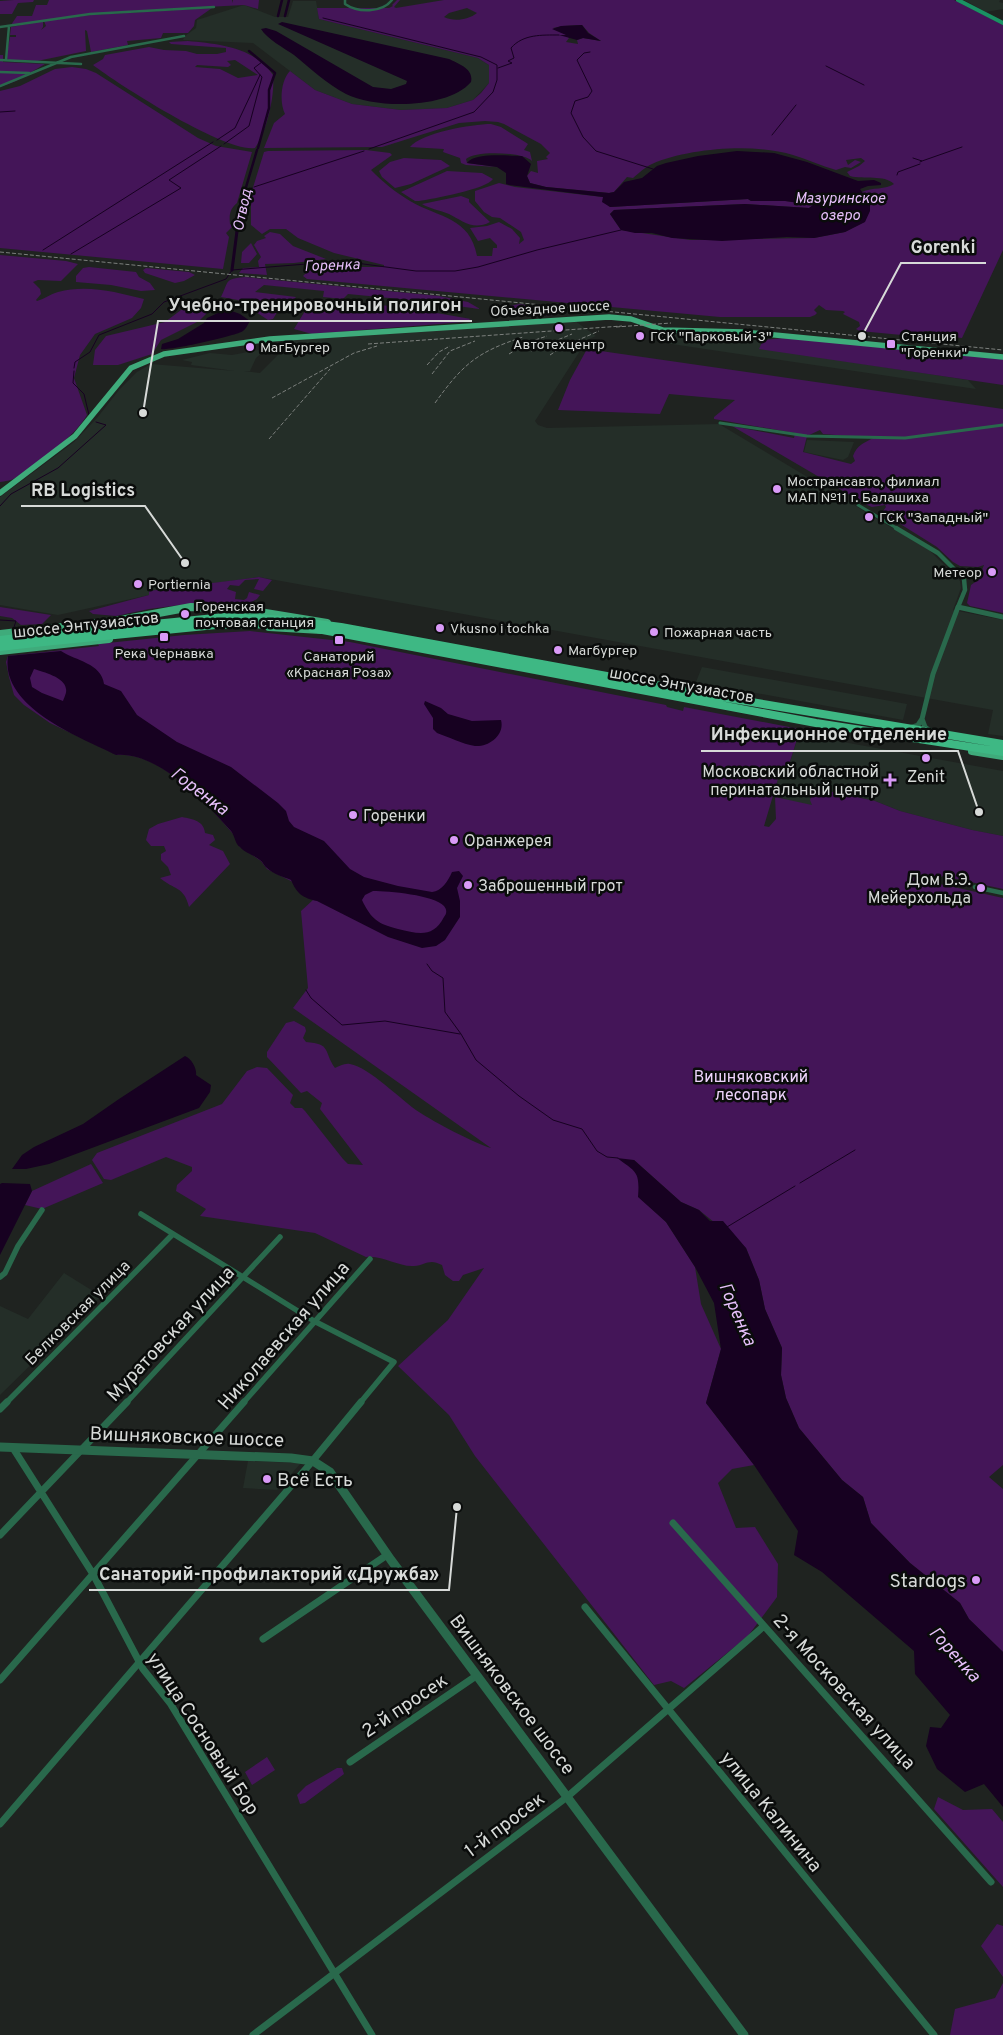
<svg xmlns="http://www.w3.org/2000/svg" width="1003" height="2035" font-family="Overpass,sans-serif">
  <style>
    .built { fill: #242e28 }
    .green { fill: #441558; fill-rule: evenodd }
    .water { fill: #170121; fill-rule: evenodd }
    .lines { fill: none; stroke-linecap: round; stroke-linejoin: round }
    .stream { stroke: #170121; stroke-width: 1 }
    .canal-far1 { stroke: #170121; stroke-width: 2.5 }
    .canal { stroke: #170121; stroke-width: 3 }
    .minor-far4 { stroke: #29694c; stroke-width: 2.5 }
    .minor-far3 { stroke: #29694c; stroke-width: 3 }
    .minor-far2 { stroke: #29694c; stroke-width: 4.5 }
    .minor-far1 { stroke: #29694c; stroke-width: 5.5 }
    .minor { stroke: #29694c; stroke-width: 7 }
    .tertiary-far1 { stroke: #29694c; stroke-width: 5 }
    .tertiary { stroke: #29694c; stroke-width: 9 }
    .secondary { stroke: #1a9163; stroke-width: 4 }
    .primary-far1 { stroke: #3fab7b; stroke-width: 5.5 }
    .primary { stroke: #3fab7b; stroke-width: 8 }
    .trunk { stroke: #3eb884; stroke-width: 8 }
    .rail { stroke: #7c807d; stroke-width: 1; stroke-dasharray: 4 2; stroke-linecap: butt }
    .trunk-bridge { stroke: #3eb884; stroke-width: 8 }
    .poi-dot { fill: #d99af7; stroke: #0a0c0b; stroke-width: 2 }
    .labels { text-anchor: middle; stroke-width: 5; stroke-linejoin: round; paint-order: stroke }
    .far-street-label { font-size: 14px; fill: #d7dad8; stroke: #0a0c0b }
    .far-poi-label { font-size: 14px; fill: #d7dad8; stroke: #0a0c0b; text-anchor: start }
    .far-water-label { font-size: 15px; font-style: italic; fill: #e6bffa; stroke: #0a0c0b }
    .street-label { font-size: 16px; fill: #d7dad8; stroke: #0a0c0b }
    .poi-label { font-size: 16px; fill: #d7dad8; stroke: #0a0c0b; text-anchor: start }
    .park-label { font-size: 16px; fill: #eed4fc; stroke: #0a0c0b }
    .water-label { font-size: 18px; font-style: italic; fill: #e6bffa; stroke: #0a0c0b }
    .near-street-label { font-size: 19px; fill: #d7dad8; stroke: #0a0c0b }
    .near-poi-label { font-size: 19px; fill: #d7dad8; stroke: #0a0c0b; text-anchor: start }
    .leader { fill: none; stroke: #d7dad8; stroke-width: 2 }
    .callout-dot { fill: #d7dad8; stroke: #0a0c0b; stroke-width: 2 }
    .callout-label { font-size: 18px; text-anchor: middle; font-weight: bold; fill: #d7dad8; stroke: #0a0c0b; stroke-width: 5; stroke-linejoin: round; paint-order: stroke }
  </style>
  <rect width="100%" height="100%" fill="#1f2320"/>
  <path class="built" d="M964,0H1000L999,2L1003,3V9L986,12Z
    M293,1H316L319,19L478,58L489,65V83L473,100L447,108L401,110L352,104L315,90L253,43L183,40L185,36L196,28L197,20L244,5L275,17H288Z
    M575,321L596,336L587,340L535,421L538,425L547,428L719,424L929,550L960,581L961,588L953,610L1003,620V736L988,734L993,710L259,577L149,592V595L58,615L0,605V497L74,442L97,418L119,390L137,372L151,364L235,371L191,365L192,362L182,360L210,353L232,355L258,350L264,351L256,358L250,371H244L260,373L293,340Z
    M672,331L766,336L760,348L968,380L976,389L665,343Z
    M807,440L854,442L848,457L843,460L804,452Z
    M702,667L907,704L903,720L696,682Z
    M799,734L1003,771V836L972,830L900,811L875,801L819,789L813,806L772,797L780,772L787,771Z
    M64,1273L101,1296L0,1395V1306L28,1319Z
    M248,1461L301,1463L277,1490L243,1488Z"/>
  <path class="green" d="M14,0H34L33,2L18,3L12,14H0V1Z
    M49,0H232V3L233,0H259L258,9L244,5L112,12L11,25L17,16H32L36,5H47Z
    M397,0H400L394,7L396,8L444,0H954L1003,25V250L962,338L944,336L931,331L916,332L912,336L860,331L856,329L860,326L859,322L843,314L845,312L843,311L826,310L819,305L814,310L817,313L815,315L810,317H720L307,279L303,276L308,271L322,268L343,271L359,267H384V265L334,253L298,238L286,229H270L262,234L251,225V194L264,152L268,151L366,150L390,153L392,155L371,170C383,182 395,192 410,201C439,218 470,217 477,256H492L493,248H497V245L490,238L478,241L470,228L487,226L499,222L512,229L520,238L519,244L524,240L521,232L500,218L492,217L484,212L475,201V191L499,183L515,187L603,197L610,207L748,199L751,201H786L814,205L809,208L745,204L614,210L610,214L621,230L690,240L814,238L845,232L864,222L870,204L862,192C872,187 886,190 894,184C884,174 864,180 850,176L847,172L859,166L865,161L861,158L846,160L848,165L855,160L861,162L851,168L845,167L836,170C821,166 807,159 793,155C754,143 689,148 652,164C645,167 639,173 633,178L627,177L614,192L609,193L546,187L530,183L527,176L531,171L538,173L537,161L548,159L546,157L550,153L541,144L504,124L498,122L485,121L459,123L382,147L264,148L274,123L285,114C279,102 281,80 290,71L315,90L352,104L401,110L447,108L473,100L481,93L489,83V65L478,58L319,19L317,8H389L393,6L392,5ZM467,8L477,13C468,20 454,22 444,17L449,13ZM582,25L589,33L601,41L583,38L577,40L578,44L566,42L569,38L567,35L553,28L563,26Z
    M212,8L195,20L194,26L188,33H163L161,38L127,41L128,45L91,52L87,31L85,30L86,51L37,61L9,60L6,58L10,37H16V35H10L11,27L43,21V27L41,30L46,26L44,21L91,15Z
    M188,41C219,44 254,47 273,75C275,96 267,130 255,148C226,153 119,85 93,65L103,59L105,55L149,47L164,50L186,51L197,54H217L226,52V48L171,44L169,42ZM235,60L258,75L238,78L220,69L195,67L197,65L228,67L231,65L227,61Z
    M0,55H3V62L45,64L16,81L0,87Z
    M72,67L86,69L96,73L198,138L216,146L252,152L237,203C230,209 229,214 230,224L233,226L226,233L229,237L223,269L0,248V91L20,86L55,69Z
    M491,124L501,127L525,142L528,144L524,150L530,152L532,161C523,152 475,150 466,159L467,163L497,167L466,165L461,163L460,158L443,152L444,149L410,147C421,133 472,124 491,124Z
    M404,158L441,160L450,166L411,184L395,188L382,177L379,171L390,162Z
    M447,171L482,173L493,179C487,189 432,199 419,201H415L401,192Z
    M461,196L469,199V202L490,222C473,231 463,221 449,214C440,210 430,209 422,204Z
    M270,232L280,234L293,246L326,259L294,263L265,264L267,275L239,273L243,268L259,267L258,261L261,257L254,245L257,241L266,238L264,236Z
    M251,243L257,254L249,263H241L242,252Z
    M0,255L66,261L78,264L61,281L38,280L33,282L40,289L41,294L36,300L37,301C45,299 50,294 58,292C87,284 116,292 144,299L141,308L132,318L95,334L80,355L74,378L87,415C75,436 37,465 15,478C11,481 5,481 0,482Z
    M89,267L136,272L139,277L150,283L155,290L141,291L111,285L76,282V276L83,268Z
    M146,268L189,272L195,275L184,281L175,283L145,273L143,270Z
    M245,277L439,296L468,302L480,309L410,300L348,294L343,299L323,297L324,291L264,285L255,292L296,297L287,308L279,309L273,319L268,320L238,300L221,297C229,281 224,279 245,277Z
    M367,304L402,307L471,319L464,322L312,334L294,329L305,311L311,307Z
    M519,304L556,310L555,315L526,316L497,311L499,308Z
    M191,306L205,308L207,313L199,321L161,340L152,354L118,365H93L95,350L106,336L165,322L181,310Z
    M784,338L1003,359V385L759,349L763,340Z
    M587,349L1003,409V613L970,606L967,603L971,585L978,580L984,565L978,567L960,566L953,562L937,547L886,515L883,511L886,507L885,505L872,507L867,505L732,426L794,438L795,433L714,419V417L735,400L669,394L660,414L558,410L570,380ZM820,430L823,434L873,438C864,443 857,445 853,456L855,461L851,464L803,452L807,436Z
    M259,577L272,580L263,591L254,589L259,579L245,580L239,586L230,585L227,589L236,592L235,599L244,600L247,598L249,592L260,595L257,599L246,605L188,604L149,609L116,616L93,614L89,611L149,595V591Z
    M0,607L51,615L42,624L21,625L12,618L0,616Z
    M250,631L350,642L666,705L667,707L683,711L684,707L831,735V739L799,733L787,771L780,772L764,826L769,827L776,819L775,797L812,805L810,800L815,789H819L875,801L900,811L972,830L1003,836V889L943,876L931,882L1003,898V1465L989,1477L1003,1489V1652L969,1619L960,1603L910,1563L871,1523L863,1497L842,1480L799,1428L786,1398L781,1375L782,1348L765,1309L759,1280L746,1248L699,1210L681,1202L634,1160L622,1161C640,1172 640,1177 639,1197L666,1222L695,1267L701,1304L721,1349L706,1403L754,1465L732,1469L718,1483L736,1528L755,1527L778,1564L777,1597L748,1636L684,1688L671,1681L654,1685L475,1456L449,1415L398,1366L448,1320L484,1268L463,1275L459,1281H453L445,1275L442,1265C429,1258 426,1265 414,1266C398,1267 383,1255 366,1257L315,1233L200,1216L206,1209L176,1191L177,1185L192,1171V1167L166,1157L111,1180L104,1179L92,1160L97,1153L222,1104L247,1071L257,1067L267,1068L293,1095L290,1103L295,1108H302L305,1111L343,1159L348,1164L363,1165L320,1109L322,1103L307,1091L301,1093L267,1057V1052L286,1023L294,1021L305,1027L306,1031L303,1038L306,1042C332,1044 323,1051 335,1068C340,1066 344,1063 350,1064C369,1067 402,1101 419,1112C434,1122 474,1143 491,1148L293,1008L308,988L301,911L313,900L291,881L267,869L261,861L239,846L234,835L207,804C197,800 191,791 183,784C166,768 140,753 117,755L50,723L24,705L14,695L9,677L6,662L8,656L99,646L98,644L184,635Z
    M182,817C193,819 204,821 205,833L213,835L215,840L209,845L223,851L230,864L189,907C184,886 174,890 160,878L171,875L168,867L161,860V854L166,851L164,846H151L146,840L149,829L158,824Z
    M91,1164L103,1183L42,1209L25,1205L32,1191Z
    M267,1757L275,1770L252,1785L245,1772Z
    M337,1768H342L344,1774L305,1803L300,1804L297,1795L306,1786Z
    M938,1797L963,1810L992,1809L1003,1822V1887L934,1809Z
    M997,1924L1003,1926V1977L981,1946Z
    M1003,1983V2035H950L955,2009L995,1998Z"/>
  <path class="water" d="M282,22L449,59C459,64 474,69 471,82C448,109 376,109 346,94C327,84 310,68 294,55C284,48 267,39 261,29L266,28L276,31L373,87L391,89L406,84L407,81L278,24Z
    M582,25L588,33L601,41L583,38L577,40L559,35H566L552,29L561,26Z
    M737,151L774,153L807,162L858,181L874,180L881,183V185L868,186L860,189L870,204V211L865,222L845,232L814,238L787,237L722,241L672,238L652,233H635L621,230L610,214L614,210L745,204L809,208L813,205L785,201H751L748,199L610,207L602,202L603,197L509,185L506,184V173L497,167L467,163C475,152 508,156 522,156L531,164L527,176L530,183L546,187L609,193L614,192L624,182L642,178L657,166L666,163L698,156Z
    M229,310L240,314L250,321C248,324 246,329 243,331C236,336 168,351 161,349L162,344L178,339L204,323L207,318L220,312Z
    M61,651C76,661 101,663 104,684L121,691L137,715L177,742L231,767L278,803L286,811L289,821L294,827L324,841L350,869L364,877L398,886L432,892C442,891 448,881 452,872L459,871L463,876L457,888L460,901V917L445,940L436,946L422,948L388,937L317,901C303,898 297,894 291,880C284,877 273,874 267,868C264,866 263,862 260,860C254,855 245,853 240,847C235,844 235,836 231,831C206,803 158,751 116,755C82,738 0,708 8,656ZM34,669C43,672 65,677 66,689C67,692 64,698 63,701L42,693L32,687L30,678ZM373,891C389,891 434,895 444,906C447,910 447,913 444,917C433,938 419,934 398,929C378,924 371,919 362,900L365,895Z
    M425,701L441,708L448,714L472,721L501,720C505,735 489,747 475,746C462,744 449,737 437,733L433,729V718L424,704Z
    M185,1056C192,1059 197,1069 196,1075L211,1085L210,1092L199,1108L49,1164L26,1169H12L22,1155L34,1147L83,1124L119,1099Z
    M617,1158L634,1160L681,1202L699,1210L710,1221H723L746,1248L759,1280L765,1309L782,1348L781,1375L786,1398L799,1428L842,1480L863,1497L871,1523L910,1563L960,1603L969,1619L1003,1652V1807L984,1784L965,1792L937,1769L926,1746L930,1727L941,1728L950,1715L915,1674L914,1651L822,1572L794,1555L798,1531L754,1465L706,1403L721,1349L714,1303L695,1267L666,1222L638,1197C640,1171 636,1172 617,1158Z
    M2,1183L30,1184L32,1191L0,1255V1184Z"/>
  <g class="lines">
    <path class="stream" d="M323,18L481,57L497,65V80L493,92L474,112L369,149
      M590,52L584,53L577,60L592,91L588,97L575,101L571,113L583,137L596,151L653,169
      M826,66L864,85
      M498,68L512,63L508,61L514,58L511,48C523,34 542,35 559,35
      M0,112L15,111
      M772,135L796,105
      M217,140L235,128L260,75
      M224,144L249,126L262,77L254,68L262,62
      M913,158L922,161L920,162
      M922,161L962,147
      M897,175L898,172L920,164
      M254,187L364,151
      M246,190L252,188
      M43,250L213,142
      M71,254L181,188L169,180L221,146
      M74,368L75,362L90,352L99,335L152,314L164,302L226,279L232,270L319,263H356L416,271H455L478,267L537,250L621,230
      M74,371L73,383L84,394L89,415
      M0,506L11,494L58,468L106,425L96,422
      M0,620L16,621L13,630
      M427,964L432,971L443,978L445,1012L461,1034L476,1060L519,1096L553,1120L582,1129L597,1151L607,1157L618,1158
      M306,990L311,998L342,1025L385,1021L460,1034
      M800,1183L855,1150
      M727,1227L795,1186"/>
    <path class="canal-far1" d="M278,16L282,0
      M285,16L289,0
      M249,51L275,73L269,90V108L258,148
      M237,232L241,204L257,150"/>
    <path class="canal" d="M232,270L237,231"/>
    <path class="minor-far4" d="M345,0V4C358,13 382,13 392,0
      M0,27L90,14L214,7
      M0,60L81,64
      M6,60L9,26
      M0,72L29,73
      M0,86L71,57L184,36"/>
    <path class="minor-far3" d="M720,423L807,436L905,438L1003,425
      M858,505L898,529"/>
    <path class="minor-far2" d="M896,528L938,553L964,579L965,590L958,607
      M975,887L1003,893"/>
    <path class="minor-far1" d="M141,1214L314,1321L394,1362L360,1403
      M0,1277L5,1273L18,1246L42,1210
      M6,1403L173,1234
      M126,1403L280,1237
      M243,1403L370,1259"/>
    <path class="minor" d="M0,1409L7,1402
      M13,1448L93,1574L143,1669L170,1703L372,2035
      M673,1523L991,1882
      M0,1535L127,1402
      M585,1607L934,2035
      M263,1639L387,1555
      M0,1680L244,1402
      M350,1762L476,1676
      M0,1824L310,1464L361,1402
      M253,2035L567,1797L764,1626"/>
    <path class="tertiary-far1" d="M922,719L933,674L958,607L1003,617
      M909,728L918,725L922,719L925,727L930,731"/>
    <path class="tertiary" d="M0,1447L291,1458L313,1461L330,1472L391,1560L744,2035"/>
    <path class="secondary" d="M958,0L1003,23"/>
    <path class="primary-far1" d="M0,493L75,436L131,368L164,354L270,339L609,317L631,319L663,330L743,332L1003,357"/>
    <path class="primary" d="M269,627L321,630
      M0,634L115,621L191,607L241,609L327,623
      M0,651L109,639
      M972,751L1003,756"/>
    <path class="trunk" d="M312,628L816,723L1003,752
      M43,635L225,617L287,620L341,627L721,697L1003,744
      M44,642L216,625L277,624"/>
    <path class="rail" d="M0,252L1003,350
      M616,327L671,323
      M368,344L622,326
      M531,351L572,334
      M509,354L529,342L547,336
      M550,355L562,347L599,331
      M427,365L439,352L450,346
      M432,374L450,351L475,341
      M272,398L354,353L377,346
      M435,403C463,364 477,352 523,337
      M269,439L330,369"/>
    <path class="trunk-bridge" d="M0,640L43,635
      M0,647L44,642"/>
  </g>
  <g class="poi-dot">
    <circle cx="559" cy="328" r="5"/>
    <circle cx="640" cy="336" r="5"/>
    <rect x="886" y="339" width="10" height="10" rx="2.5"/>
    <circle cx="250" cy="347" r="5"/>
    <circle cx="777" cy="489" r="5"/>
    <circle cx="869" cy="517" r="5"/>
    <circle cx="992" cy="572" r="5"/>
    <circle cx="138" cy="584" r="5"/>
    <circle cx="185" cy="614" r="5"/>
    <circle cx="440" cy="628" r="5"/>
    <circle cx="654" cy="632" r="5"/>
    <rect x="159" y="632" width="10" height="10" rx="2.5"/>
    <rect x="334" y="635" width="10" height="10" rx="2.5"/>
    <circle cx="558" cy="650" r="5"/>
    <circle cx="926" cy="758" r="5"/>
    <path d="M887.5 772.5h5v5h5v5h-5v5h-5v-5h-5v-5h5z"/>
    <circle cx="353" cy="815" r="5"/>
    <circle cx="454" cy="840" r="5"/>
    <circle cx="468" cy="885" r="5"/>
    <circle cx="981" cy="888" r="5"/>
    <circle cx="267" cy="1479" r="5"/>
    <circle cx="976" cy="1580" r="5"/>
  </g>
  <g class="labels">
    <g class="far-street-label">
      <text transform="translate(550 308) rotate(-3)" y="5">Объездное шоссе</text>
    </g>
    <g class="far-poi-label">
      <text x="650" y="341">ГСК "Парковый-3"</text>
      <text x="901" y="341">Станция<tspan x="901" dy="16">"Горенки"</tspan></text>
      <text x="559" y="349" text-anchor="middle">Автотехцентр</text>
      <text x="260" y="352">МагБургер</text>
      <text x="787" y="486">Мострансавто, филиал<tspan x="787" dy="16">МАП №11 г. Балашиха</tspan></text>
      <text x="879" y="522">ГСК "Западный"</text>
      <text x="982" y="577" text-anchor="end">Метеор</text>
      <text x="148" y="589">Portiernia</text>
      <text x="195" y="611">Горенская<tspan x="195" dy="16">почтовая станция</tspan></text>
      <text x="450" y="633">Vkusno i tochka</text>
      <text x="664" y="637">Пожарная часть</text>
      <text x="568" y="655">Магбургер</text>
      <text x="164" y="658" text-anchor="middle">Река Чернавка</text>
      <text x="339" y="661" text-anchor="middle">Санаторий<tspan x="339" dy="16">«Красная Роза»</tspan></text>
    </g>
    <g class="far-water-label">
      <text x="840" y="203">Мазуринское<tspan x="840" dy="17">озеро</tspan></text>
      <text transform="translate(242 210) rotate(-78)" y="5">Отвод</text>
      <text transform="translate(332 265) rotate(-2)" y="5">Горенка</text>
    </g>
    <g class="street-label">
      <text transform="translate(86 624) rotate(-6)" y="6">шоссе Энтузиастов</text>
      <text transform="translate(682 684) rotate(10)" y="6">шоссе Энтузиастов</text>
      <text transform="translate(77 1312) rotate(-45)" y="6">Белковская улица</text>
    </g>
    <g class="poi-label">
      <text x="879" y="777" text-anchor="end">Московский областной<tspan x="879" dy="18">перинатальный центр</tspan></text>
      <text x="926" y="782" text-anchor="middle">Zenit</text>
      <text x="363" y="821">Горенки</text>
      <text x="464" y="846">Оранжерея</text>
      <text x="971" y="885" text-anchor="end">Дом В.Э.<tspan x="971" dy="18">Мейерхольда</tspan></text>
      <text x="478" y="891">Заброшенный грот</text>
    </g>
    <g class="park-label">
      <text x="751" y="1082">Вишняковский<tspan x="751" dy="18">лесопарк</tspan></text>
    </g>
    <g class="water-label">
      <text transform="translate(200 791) rotate(37)" y="6">Горенка</text>
      <text transform="translate(738 1314) rotate(66)" y="6">Горенка</text>
      <text transform="translate(955 1654) rotate(48)" y="6">Горенка</text>
    </g>
    <g class="near-street-label">
      <text transform="translate(170 1333) rotate(-47)" y="7">Муратовская улица</text>
      <text transform="translate(283 1335) rotate(-49)" y="7">Николаевская улица</text>
      <text transform="translate(187 1436) rotate(2)" y="7">Вишняковское шоссе</text>
      <text transform="translate(845 1691) rotate(48)" y="7">2-я Московская улица</text>
      <text transform="translate(513 1694) rotate(53)" y="7">Вишняковское шоссе</text>
      <text transform="translate(404 1705) rotate(-34)" y="7">2-й просек</text>
      <text transform="translate(204 1733) rotate(57)" y="7">улица Сосновый Бор</text>
      <text transform="translate(772 1811) rotate(51)" y="7">улица Калинина</text>
      <text transform="translate(504 1824) rotate(-37)" y="7">1-й просек</text>
    </g>
    <g class="near-poi-label">
      <text x="277" y="1486">Всё Есть</text>
      <text x="966" y="1587" text-anchor="end">Stardogs</text>
    </g>
  </g>
  <path class="leader" d="M862 336L901 263H986M143 413L158 321H472M185 563L145 506H21M979 812L958 751H701M457 1507L449 1590H89"/>
  <g class="callout-dot">
    <circle cx="862" cy="336" r="5"/>
    <circle cx="143" cy="413" r="5"/>
    <circle cx="185" cy="563" r="5"/>
    <circle cx="979" cy="812" r="5"/>
    <circle cx="457" cy="1507" r="5"/>
  </g>
  <g class="callout-label">
    <text x="943" y="253">Gorenki</text>
    <text x="315" y="311">Учебно-тренировочный полигон</text>
    <text x="83" y="496">RB Logistics</text>
    <text x="829" y="740">Инфекционное отделение</text>
    <text x="269" y="1580">Санаторий-профилакторий «Дружба»</text>
  </g>
</svg>
